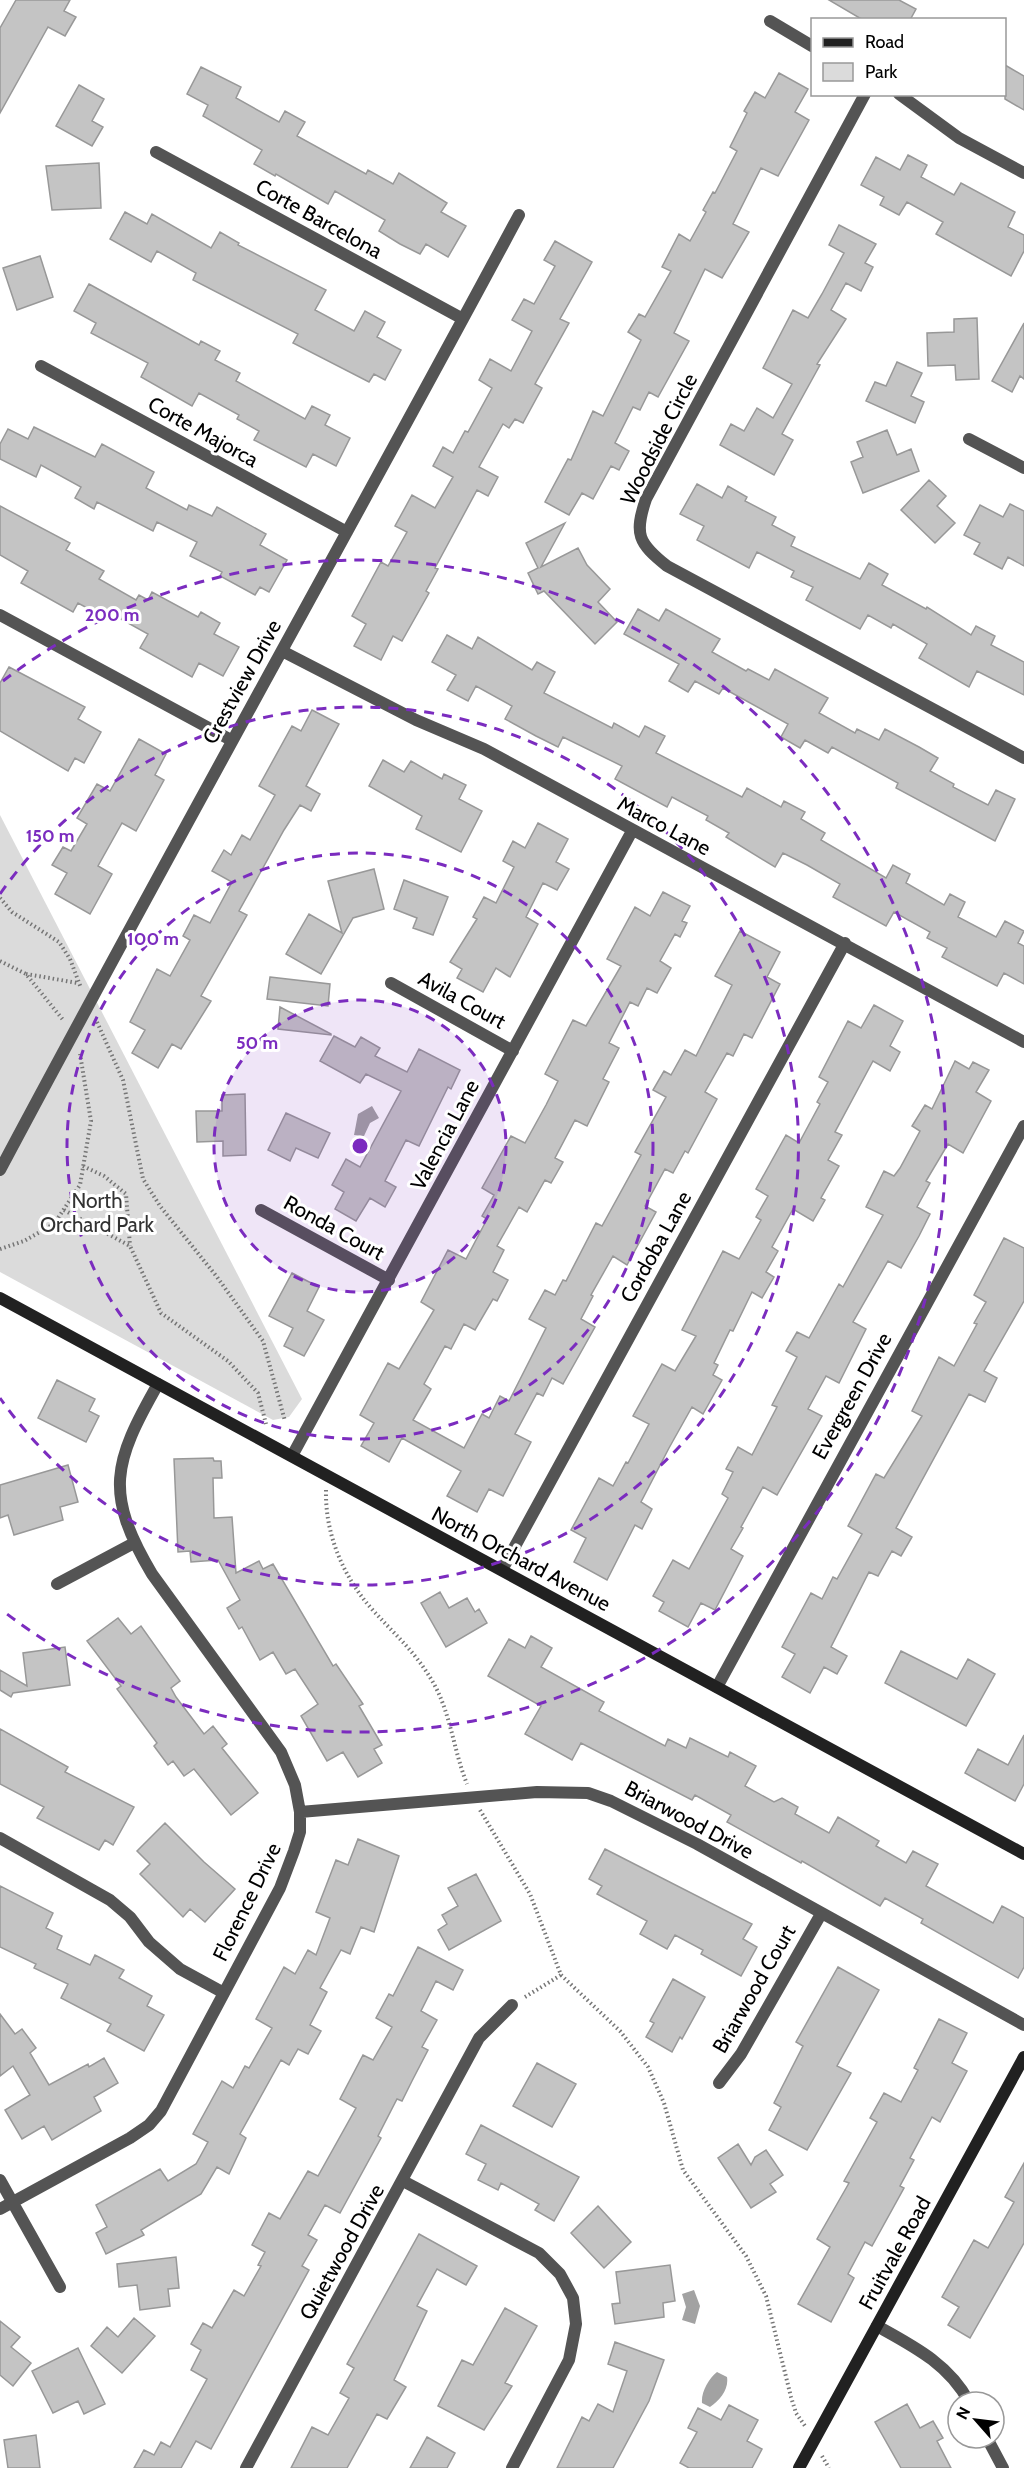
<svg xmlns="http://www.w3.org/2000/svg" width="1024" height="2468" font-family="Cabin,sans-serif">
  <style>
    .green { fill: #dbdbdb }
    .water { fill: #a2a2a2 }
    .building { fill: #c4c4c4; stroke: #989898; stroke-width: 1.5 }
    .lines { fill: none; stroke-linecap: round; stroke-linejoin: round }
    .path { stroke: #767676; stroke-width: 4; stroke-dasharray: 1.5 3; stroke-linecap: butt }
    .street { stroke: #545454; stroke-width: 12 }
    .secondary { stroke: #212121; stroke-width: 12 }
    .ring { fill: none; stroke: #7b2cbf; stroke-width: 3; stroke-dasharray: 10 8 }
    .labels { text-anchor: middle; stroke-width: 6; stroke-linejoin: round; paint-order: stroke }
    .street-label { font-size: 21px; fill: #000; stroke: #fff }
    .park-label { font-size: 21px; fill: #323232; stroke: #fff }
    .centre { fill: #7b2cbf; stroke: #fff; stroke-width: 3 }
    .ring-label { font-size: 18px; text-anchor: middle; font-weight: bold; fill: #7b2cbf; stroke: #fff; stroke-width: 6; stroke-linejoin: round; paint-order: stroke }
  </style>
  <rect width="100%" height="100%" fill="#fff"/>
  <path class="green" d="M0,815L302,1399L289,1417L273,1420L0,1272Z"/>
  <path class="water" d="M372,1106L379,1118L370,1123L364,1136L354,1135L358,1114Z
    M694,2290L700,2306L695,2324L682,2320L686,2307L682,2294Z
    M717,2372L727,2377C729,2389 720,2400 710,2407L702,2403C701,2392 709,2378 717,2372Z"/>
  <path class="building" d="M16,0H70L64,11L76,17L65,36L48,27L0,113V28Z
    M829,0H899L916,9L910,20H863Z
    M1005,65L1024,76V110L1005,99Z
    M201,67L241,87L236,98L279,122L285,111L305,122L297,136L366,174L368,170L393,184L399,173L447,203L441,212L466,226L448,257L426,244L420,254L400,244L379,231L385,220L335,191L328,204L276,174L275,176L254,164L262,150L203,116L208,105L187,94Z
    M779,73L808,89L795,112L809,120L778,176L761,168L733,224L749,232L722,278L705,269L674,333L689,341L658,397L649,392L640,410L633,407L615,443L629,451L619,470L611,466L593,499L582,493L569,515L545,502L568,459L571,460L593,411L603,416L641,340L628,332L639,314L645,317L671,271L662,267L679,234L690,241L706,212L703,210L713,192L715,193L737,151L730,147L747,113L744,111L755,92L765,98Z
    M79,85L104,99L92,121L103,127L92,146L56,126Z
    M908,155L927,165L921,177L954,195L961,183L1015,212L1008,227L1024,235V251L1011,276L936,234L943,222L907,202L899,215L880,205L884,197L861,185L876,157L900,170Z
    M99,163L101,208L52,210L46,166Z
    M125,212L147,224L152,214L211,248L220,232L239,243L238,245L326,290L315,310L354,331L365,311L385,322L377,337L401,350L385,380L374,374L369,382L293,343L298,334L193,280L196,273L157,251L151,262L110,239Z
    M839,225L876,244L865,263L873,267L861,291L846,283L831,310L846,319L817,364L820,365L782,434L793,440L774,475L720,445L731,424L744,431L757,408L773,418L792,384L763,368L793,310L808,318L822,294L844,253L829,245Z
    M555,241L592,262L560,319L569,323L535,384L542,388L523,423L515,419L509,428L503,424L479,467L498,477L488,496L477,490L435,568L438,569L426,591L429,593L402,641L393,636L381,660L354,646L366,624L352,616L381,562L388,566L407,532L395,526L412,495L435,508L453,477L433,466L443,447L453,453L465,431L468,432L492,388L479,380L490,359L511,371L532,331L512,320L524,299L534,304L555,266L544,260Z
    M40,256L53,297L17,310L3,268Z
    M89,284L199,345L201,341L220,351L215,360L240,373L236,381L305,419L312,406L330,415L325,425L350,438L336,466L313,454L306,467L254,440L259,431L237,419L239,415L199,393L192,406L141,377L148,363L91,333L96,323L74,311Z
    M977,318L979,379L956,380L955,365L928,366L927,333L954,332V319Z
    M1024,323V379L1020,376L1012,392L992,381Z
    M897,362L922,373L911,396L924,402L915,423L866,401L875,382L886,386Z
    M34,427L95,457L102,444L154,472L146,488L187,510L189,505L212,516L217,507L266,534L260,545L287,560L269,592L260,587L255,595L220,576L222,572L190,556L197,542L157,522L153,531L97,502L94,509L75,498L81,487L41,465L36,477L0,459V444L8,429L28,439Z
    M887,430L897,455L911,449L919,471L863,493L851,462L863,457L857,442Z
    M929,480L946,496L937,506L955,523L935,543L901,510Z
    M697,484L722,498L728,486L747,497L745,501L776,517L772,525L795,537L791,546L860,579L869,563L888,574L882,585L926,609L927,607L971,635L976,626L995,636L991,645L1024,662V695L977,671L969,687L919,658L927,644L893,624L891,628L868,615L860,629L806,600L813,587L791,577L794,571L757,552L749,568L697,540L704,526L680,514Z
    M1010,504L1024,511V566L1008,557L1002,569L974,554L980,543L964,535L980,505L1003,517Z
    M0,506L70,543L66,550L104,571L99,579L136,600L139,595L148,600L152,592L198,617L201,612L220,623L214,634L239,647L223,676L199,663L192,677L140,648L148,634L103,609L100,615L78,603L73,612L21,583L28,571L0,555Z
    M565,523L541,567L578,548L587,565L610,589L598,602L617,622L595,644L544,591L538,594L528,573L538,568L526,543Z
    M638,609L659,621L666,609L720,639L712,652L746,671L748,669L769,680L775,669L828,698L819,713L855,733L857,729L879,740L885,729L919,747L938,758L930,771L954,784L953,787L988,805L996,790L1015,799L995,841L896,788L898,783L832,747L828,753L805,740L800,748L781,737L788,724L723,688L719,694L695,681L688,692L669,681L679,664L624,634Z
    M447,635L472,649L478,637L532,670L537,662L555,672L544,693L612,728L614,723L639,737L645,726L665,736L656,753L742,797L747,788L781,807L784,801L805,812L801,819L825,833L821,840L886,878L893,865L910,874L906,883L944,905L950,894L965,902L958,917L996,937L1005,921L1024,931L1018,943L1024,946V984L1004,973L997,986L942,957L947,948L927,938L930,932L894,912L886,926L833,897L840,884L807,865L783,853L775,867L726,837L729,833L706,820L708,816L672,797L667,807L615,779L622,766L563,737L558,747L536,736L505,719L512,706L476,686L468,701L447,690L456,675L432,662Z
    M9,667L85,707L78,719L101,732L84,763L75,758L68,771L0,731V683Z
    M312,710L339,724L306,786L320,794L311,811L300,805L284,830L239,911L247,915L201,996L211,1001L181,1049L172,1044L158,1068L132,1053L145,1030L130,1022L157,969L170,976L190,940L183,936L194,915L210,923L232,882L212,871L224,850L231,855L242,835L250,840L275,795L259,786L292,726L301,731Z
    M139,739L166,754L155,775L164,780L136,831L122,823L98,866L112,874L90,914L55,894L67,873L52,865L63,847L71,851L87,824L77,818L97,784L110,791Z
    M383,760L404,772L411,761L442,779L444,774L466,785L459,799L482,811L461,852L416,829L422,816L369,786Z
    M538,823L568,839L556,862L569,869L557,890L543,883L526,917L538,924L510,977L496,968L483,992L457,978L462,969L450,962L477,919L473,917L484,897L496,903L514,867L503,861L513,841L525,848Z
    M374,869L384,909L353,918L321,974L286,954L309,914L342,933L328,881Z
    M404,880L448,897L433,935L413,928L417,918L394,909Z
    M663,892L690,906L682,921L687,923L680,937L675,934L660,961L671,968L657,993L647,988L638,1006L630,1002L609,1043L619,1048L603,1079L609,1082L587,1126L575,1120L555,1158L563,1162L551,1183L545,1180L527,1212L519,1207L497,1246L504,1250L493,1272L508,1280L497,1301L493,1299L475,1330L464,1324L451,1349L445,1346L424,1384L431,1389L413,1420L464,1448L482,1414L489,1418L500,1396L509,1401L546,1328L529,1319L545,1290L555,1295L563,1280L566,1281L596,1223L602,1226L641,1155L635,1152L666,1097L653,1090L664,1071L671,1075L685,1050L696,1056L732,985L715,976L740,931L780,952L767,977L780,984L752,1038L744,1034L733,1056L727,1053L705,1092L717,1099L688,1153L685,1151L673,1173L665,1169L645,1206L656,1212L627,1265L613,1256L591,1295L593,1296L581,1319L595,1327L563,1384L552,1378L543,1396L537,1393L515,1434L531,1442L503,1496L489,1489L477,1512L447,1496L461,1471L402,1438L389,1462L361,1446L374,1423L360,1415L388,1363L399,1369L434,1310L421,1302L448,1250L466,1259L487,1219L482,1216L494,1195L482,1188L511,1136L525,1143L546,1105L558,1081L545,1074L573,1020L586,1026L621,966L607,959L635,907L650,916Z
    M270,977L330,984L328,1006L267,999Z
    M874,1005L903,1021L890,1046L900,1052L890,1071L873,1061L835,1132L842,1135L828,1160L839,1166L821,1198L825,1200L813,1221L793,1209L772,1247L778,1251L766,1272L774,1277L762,1298L752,1292L733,1331L730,1330L714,1363L718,1365L713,1375L722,1380L703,1414L692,1407L669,1448L641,1502L652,1509L642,1529L635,1525L607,1580L574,1562L586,1538L571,1530L599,1478L613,1486L626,1462L628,1463L649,1424L633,1416L662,1364L675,1371L696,1336L682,1330L723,1251L739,1259L761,1220L756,1217L768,1196L756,1189L786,1135L799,1143L820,1104L817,1102L828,1082L819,1077L848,1021L861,1028Z
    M280,1007L331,1034V1035L278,1029Z
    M334,1036L355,1047L361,1037L380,1048L375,1056L407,1072L419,1049L460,1070L451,1089L448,1087L419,1146L406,1140L385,1181L396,1187L385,1207L370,1198L356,1221L335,1209L344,1192L332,1185L346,1159L360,1167L401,1091L366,1074L360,1083L320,1061Z
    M955,1061L969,1069L973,1062L989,1070L976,1092L991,1101L963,1153L948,1144L926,1181L930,1183L917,1207L930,1214L919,1236L901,1268L888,1261L853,1322L866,1329L839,1383L826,1376L808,1409L822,1416L777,1495L763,1487L741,1527L743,1528L731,1549L743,1556L715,1610L701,1603L688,1627L659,1611L664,1602L653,1596L673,1560L689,1569L728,1498L722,1494L733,1472L726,1469L738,1447L752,1455L777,1407L772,1405L797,1357L786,1351L797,1332L809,1338L839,1284L843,1287L883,1215L866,1207L884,1171L894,1176L900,1168L920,1131L912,1126L925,1105L932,1109Z
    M245,1094L246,1155L223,1156V1141L197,1142L196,1111H222V1095Z
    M286,1113L330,1133L318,1158L296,1148L290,1161L268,1150Z
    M1004,1238L1024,1248V1301L984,1371L997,1378L985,1402L969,1394L896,1528L912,1537L901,1556L892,1551L878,1576L869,1572L831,1647L847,1656L837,1674L824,1667L810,1693L782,1677L795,1654L782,1647L811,1593L822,1599L833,1577L837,1579L862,1534L848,1526L876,1474L884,1478L922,1416L912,1411L939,1357L954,1366L977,1324L974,1323L986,1302L974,1295Z
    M292,1273L319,1287L307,1311L324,1320L304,1356L284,1346L293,1328L269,1316Z
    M57,1380L95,1399L89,1411L99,1416L86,1442L38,1418Z
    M213,1458L214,1461H221L222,1478H213L214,1518L232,1517L236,1573L259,1561L263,1569L273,1564L333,1666L336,1664L363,1704L359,1706L382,1745L374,1749L382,1763L358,1777L343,1752L327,1761L301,1716L318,1704L295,1669L286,1674L273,1652L260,1660L242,1627L239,1629L227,1608L240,1600L218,1560L191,1562L190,1551L178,1552L174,1459Z
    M68,1465L78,1502L60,1507L63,1520L14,1535L8,1515L0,1518V1485Z
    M440,1592L449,1608L467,1598L475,1612L479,1609L487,1623L446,1647L421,1603Z
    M118,1618L131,1634L141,1626L180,1681L171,1688L176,1697L204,1734L213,1726L227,1744L222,1748L258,1793L231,1815L194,1769L184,1776L173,1761L168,1765L154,1746L157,1743L117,1689L121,1686L87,1641Z
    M531,1636L552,1648L541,1667L604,1702L599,1711L665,1746L668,1739L686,1748L690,1738L728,1757L730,1752L756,1766L745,1786L774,1802L782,1798L798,1807L795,1814L829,1833L838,1817L879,1841L876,1846L906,1863L913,1851L938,1864L926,1886L993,1923L1002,1906L1024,1918V1967L1018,1978L921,1923L923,1919L885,1898L880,1906L802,1861L801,1863L727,1822L731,1815L695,1795L692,1800L581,1743L572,1760L525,1734L541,1706L488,1676L509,1639L525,1648Z
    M65,1647L70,1685L13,1693L11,1697L0,1690V1670L27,1686L23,1653Z
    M901,1651L957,1679L968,1659L995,1674L966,1726L885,1683Z
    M0,1729L68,1767L65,1772L134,1807L113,1845L105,1840L99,1850L37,1818L44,1807L0,1784Z
    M1024,1735V1784L1015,1801L965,1773L978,1749L1008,1765Z
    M165,1823L204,1862L235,1889L205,1922L190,1909L183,1917L140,1874L150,1864L137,1851Z
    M358,1839L399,1856L374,1932L361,1927L350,1954L341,1950L320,1988L327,1992L310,2025L321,2031L308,2054L298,2049L289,2065L281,2060L240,2134L246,2138L229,2174L217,2167L201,2194L141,2230L144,2235L106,2254L96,2233L107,2227L96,2205L160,2169L168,2181L196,2164L208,2142L193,2134L222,2081L233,2088L245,2066L249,2068L272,2028L256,2019L284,1967L295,1974L308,1950L316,1955L330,1918L316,1912L336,1860L348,1865Z
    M605,1849L752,1924L743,1939L757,1947L741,1976L701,1954L703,1950L675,1935L667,1949L640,1934L647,1921L597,1894L602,1886L589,1879Z
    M476,1874L501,1921L449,1950L438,1930L447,1924L442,1915L458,1906L448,1888Z
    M0,1886L53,1913L46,1928L62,1936L57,1949L90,1965L95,1955L124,1970L119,1978L152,1996L147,2006L164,2015L144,2051L107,2031L111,2024L61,1998L68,1984L34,1968L36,1964L0,1947Z
    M418,1947L463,1970L453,1990L436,1981L421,2011L437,2020L422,2047L428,2050L412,2081L402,2101L397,2099L378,2136L381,2138L340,2213L325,2205L308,2235L317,2240L302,2266L309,2270L211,2449L196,2441L181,2468H134L144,2450L154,2455L161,2442L170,2447L207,2379L191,2370L201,2350L191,2344L203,2323L212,2328L234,2290L244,2296L261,2266L258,2265L265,2252L252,2245L269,2213L280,2219L308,2171L318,2176L356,2108L340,2099L363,2055L373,2060L392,2027L376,2018L389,1994L393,1996Z
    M838,1967L879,1990L837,2066L851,2073L807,2150L769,2130L781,2107L774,2103L803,2046L796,2042Z
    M673,1979L705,1997L682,2039L680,2037L672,2052L646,2037L654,2023L650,2021Z
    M0,2014L15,2034L22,2029L36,2048L30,2053L49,2085L88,2064L89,2067L104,2058L118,2083L94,2097L101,2111L52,2140L44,2126L22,2139L5,2110L30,2095L13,2066L0,2076Z
    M939,2019L967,2033L952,2063L967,2071L940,2122L932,2117L910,2158L914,2160L900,2186L904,2188L872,2246L865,2242L848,2274L854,2278L831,2322L798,2304L830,2247L817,2239L849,2183L844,2181L877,2122L870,2118L884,2093L901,2102L918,2070L914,2068Z
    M537,2063L576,2084L552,2127L513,2106Z
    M481,2125L579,2177L554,2221L535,2210L539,2204L501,2183L498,2190L478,2180L486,2164L466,2154Z
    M738,2144L751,2165L755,2157L766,2150L783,2175L770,2184L776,2192L751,2208L718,2158Z
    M1024,2163V2243L970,2338L948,2325L959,2307L942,2297L974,2240L988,2248L1014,2202L1005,2197Z
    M598,2206L631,2242L604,2268L571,2233Z
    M419,2234L477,2266L466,2285L437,2269L417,2306L427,2311L394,2380L406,2387L387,2419L377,2414L347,2468H291L312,2427L328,2435L349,2398L340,2393L354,2368L347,2364Z
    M176,2257L179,2288L168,2289L170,2306L140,2310L137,2285L119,2287L117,2264Z
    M670,2265L675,2301L663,2303L664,2317L615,2324L612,2304L620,2303L616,2272Z
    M505,2308L537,2326L505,2383L512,2386L484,2430L438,2406L462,2360L473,2365Z
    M134,2318L155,2336L122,2373L91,2346L107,2327L118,2337Z
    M0,2321L20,2337L11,2347L31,2363L13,2386L0,2375Z
    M615,2342L664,2360L649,2401L613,2468H557L582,2417L589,2421L598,2404L613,2412L627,2371L608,2364Z
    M78,2348L105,2404L84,2414L78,2401L53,2413L32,2371Z
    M907,2404L920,2428L933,2421L943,2438L937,2441L951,2468H901L875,2422Z
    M729,2405L758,2420L747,2441L762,2449L752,2468H689L680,2463L697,2432L688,2428L698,2408L721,2420Z
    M36,2435L40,2468H8L4,2440Z
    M427,2437L455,2453L447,2468H410Z"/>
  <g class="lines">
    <path class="path" d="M0,898L12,912L59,942L70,959L81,988
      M0,961L26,974L64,1021
      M26,974L78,983
      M97,1022L123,1080L143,1179L160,1206L217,1277L263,1341L285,1421
      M83,1166L104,1176L126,1194L130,1246
      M64,1210L130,1246L161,1313L228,1361L258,1393L266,1424
      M0,1249L24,1241L54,1224L80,1185L91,1121L80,1054
      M326,1490C325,1533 342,1574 370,1607C394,1634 416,1652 434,1684C451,1715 454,1752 467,1784
      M480,1810L530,1894L561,1975L620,2031L648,2067L664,2103L683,2170L746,2256L766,2296L791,2397L796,2413L805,2426
      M525,1997L561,1975
      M822,2456L829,2468"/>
    <path class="street" d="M770,21L812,46
      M865,94L646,499C634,534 638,543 667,566L1024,758
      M899,94L959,138L1024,173
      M156,152L463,319
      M41,366L347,532
      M969,439L1024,468
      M0,615L231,740
      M282,651L416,720L484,749L1024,1042
      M391,983L513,1051
      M0,1170C170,850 348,534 519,215
      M261,1210L389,1280
      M292,1456L632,831
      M502,1570L845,943
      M57,1584L134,1543
      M717,1687L1024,1126
      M300,1812L537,1792L588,1793L611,1801L697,1844L1024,2025
      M0,1838L110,1900L130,1917L149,1942L180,1969L224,1993
      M719,2083L741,2054L821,1914
      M0,2180L60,2287
      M403,2181L539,2253L560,2274L573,2298L576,2324L569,2360L512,2468
      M0,2209L130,2138L149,2125L161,2111L280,1888L294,1851L300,1832V1812L295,1785L281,1752L152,1574C104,1493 113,1463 158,1384
      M877,2326C913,2346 949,2364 969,2402
      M987,2438L1003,2468
      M246,2468L479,2038L512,2005"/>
    <path class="secondary" d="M0,1298L1024,1854
      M799,2468L1024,2057"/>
  </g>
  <circle cx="360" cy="1146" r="146" fill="#7b2cbf" fill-opacity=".12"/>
  <g class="ring">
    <circle cx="360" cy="1146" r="146"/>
    <circle cx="360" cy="1146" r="293"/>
    <path d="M0 894A439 439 0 1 1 0 1398"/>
    <path d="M3 681A586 586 0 1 1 3 1611"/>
  </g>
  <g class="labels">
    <g class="street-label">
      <text transform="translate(319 219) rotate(29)" y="7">Corte Barcelona</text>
      <text transform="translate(203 432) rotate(29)" y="7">Corte Majorca</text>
      <text transform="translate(659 439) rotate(-63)" y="7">Woodside Circle</text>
      <text transform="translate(242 682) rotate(-61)" y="7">Crestview Drive</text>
      <text transform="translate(664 826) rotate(28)" y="7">Marco Lane</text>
      <text transform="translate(462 1000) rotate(29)" y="7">Avila Court</text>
      <text transform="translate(445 1135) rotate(-62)" y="7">Valencia Lane</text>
      <text transform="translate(334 1228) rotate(29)" y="7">Ronda Court</text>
      <text transform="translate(656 1247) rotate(-61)" y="7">Cordoba Lane</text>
      <text transform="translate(852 1396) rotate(-61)" y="7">Evergreen Drive</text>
      <text transform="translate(521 1559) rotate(28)" y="7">North Orchard Avenue</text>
      <text transform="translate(689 1820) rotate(28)" y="7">Briarwood Drive</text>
      <text transform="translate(247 1902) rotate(-64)" y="7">Florence Drive</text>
      <text transform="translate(754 1989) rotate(-60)" y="7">Briarwood Court</text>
      <text transform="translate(342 2252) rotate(-61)" y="7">Quietwood Drive</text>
      <text transform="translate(895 2253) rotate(-61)" y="7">Fruitvale Road</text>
    </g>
    <g class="park-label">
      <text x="97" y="1208">North<tspan x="97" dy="24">Orchard Park</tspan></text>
    </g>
  </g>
  <circle cx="360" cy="1146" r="9" class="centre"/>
  <g class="ring-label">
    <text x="112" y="621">200 m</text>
    <text x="50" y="842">150 m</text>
    <text x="153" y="945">100 m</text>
    <text x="257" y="1049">50 m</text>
  </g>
  <rect x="811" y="18" width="195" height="78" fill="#ffffff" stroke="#999999" stroke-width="1.5"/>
  <rect x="823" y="38" width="30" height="9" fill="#212121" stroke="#999999" stroke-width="1.5"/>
  <text x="865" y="48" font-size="18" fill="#000000">Road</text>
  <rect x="823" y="63" width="30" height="18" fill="#dbdbdb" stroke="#999999" stroke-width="1.5"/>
  <text x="865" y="78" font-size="18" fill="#000000">Park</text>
  <g transform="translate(976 2420) rotate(298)"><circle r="28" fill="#ffffff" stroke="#999999" stroke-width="1.5"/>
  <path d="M0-4.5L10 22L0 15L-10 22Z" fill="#000000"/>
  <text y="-9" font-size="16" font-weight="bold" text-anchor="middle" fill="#000000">N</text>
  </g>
</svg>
